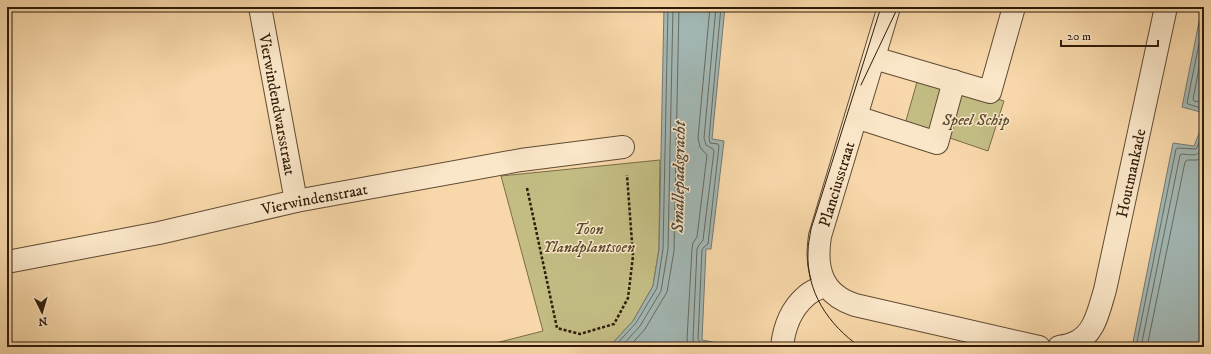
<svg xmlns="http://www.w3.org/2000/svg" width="1211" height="354" font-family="'IM FELL DW Pica',serif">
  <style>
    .green { fill: #c3bd84; stroke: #796c47 }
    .water { fill: #a2b7b4; stroke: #747970 }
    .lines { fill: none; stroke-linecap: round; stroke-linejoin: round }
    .shore { stroke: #686a5f; stroke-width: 1 }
    .minor-casing { stroke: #614b32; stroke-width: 24 }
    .path { stroke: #2f1c0a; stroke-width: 2.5; stroke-dasharray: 3 2; stroke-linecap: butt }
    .minor { stroke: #fae6c8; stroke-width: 22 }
    .tram { stroke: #2f1c0a; stroke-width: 1 }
    .labels { text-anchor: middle; stroke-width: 3; stroke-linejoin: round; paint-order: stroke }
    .street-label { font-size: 16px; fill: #2f1c0a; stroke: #fae6c8 }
    .park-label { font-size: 16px; font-style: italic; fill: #5b4c2f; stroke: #fae6c8 }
    .water-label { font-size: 17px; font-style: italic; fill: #524a3d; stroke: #fae6c8 }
  </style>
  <rect width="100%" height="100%" fill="#f8d8aa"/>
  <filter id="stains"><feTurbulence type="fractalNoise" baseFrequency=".005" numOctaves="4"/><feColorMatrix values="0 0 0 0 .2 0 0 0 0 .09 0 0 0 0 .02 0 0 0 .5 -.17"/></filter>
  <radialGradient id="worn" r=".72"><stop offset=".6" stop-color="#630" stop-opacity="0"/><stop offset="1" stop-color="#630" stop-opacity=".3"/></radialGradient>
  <path class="green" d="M919,75L948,83L933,133L905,124Z
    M963,88L1004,101L988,151L947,137Z
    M660,160L659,249L653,286L633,321L609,347H480L543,331L501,176Z"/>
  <path class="water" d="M664,7H725L712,139L724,141L711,249H706L702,340L738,347H609L633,321L653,286L659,249Z
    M1202,7H1204V347H1132L1173,143L1194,146L1200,131L1204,113L1182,107Z"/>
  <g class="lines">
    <path class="shore" d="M1204,19L1187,103L1188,104L1204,109
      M1204,43L1193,99L1194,101L1204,103
      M614,347L636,323L657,288L663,249L668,7
      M621,347L640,326L661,291L668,249L673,7
      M629,347L645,329L667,292L674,251L679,7
      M689,347L687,339L692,249L693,243L697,237L707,155L700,147L698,138L710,7
      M697,347L694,344L693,339L697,249L699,245L703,240L714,151L713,149L706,145L704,138L716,7
      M717,347L701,344L698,339L702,250L704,247L708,244L719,146L718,144L710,143L709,138L721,7
      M1136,347L1176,149L1178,148L1196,149L1204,133
      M1141,347L1180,155L1182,154C1193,155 1199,157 1204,146
      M1147,347L1185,162L1187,160H1197L1204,157"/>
    <g class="minor-casing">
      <g id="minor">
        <path id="s1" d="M260,7L296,201"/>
        <path d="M889,7L820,236C815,268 821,294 855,305L1039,347"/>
        <path d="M874,58L990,92L1014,7"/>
        <path d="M856,117L937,143L954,81"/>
        <path id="s2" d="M7,262L159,233L296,201L521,160L623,147"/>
        <path d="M782,347C784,327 791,309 806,296C811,291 819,288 826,285"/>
        <path id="s3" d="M1059,347C1064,346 1070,345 1074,343C1095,335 1099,309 1105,290L1166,7"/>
      </g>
    </g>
    <path class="path" d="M527,188L557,328L580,334L614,324L628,298L633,256L627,175"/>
    <use href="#minor" class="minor"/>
    <path class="tram" d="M861,85L898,7
      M860,347C828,324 806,292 808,251C808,244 810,236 811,229L881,7"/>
  </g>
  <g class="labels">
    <g class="street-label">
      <text dy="6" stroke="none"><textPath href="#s1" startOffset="99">Vierwindendwarsstraat</textPath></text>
      <text dy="6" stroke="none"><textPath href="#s3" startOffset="199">Houtmankade</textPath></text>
      <text transform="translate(836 184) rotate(-73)" y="6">Planciusstraat</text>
      <text dy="6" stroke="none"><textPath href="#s2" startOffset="314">Vierwindenstraat</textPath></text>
    </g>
    <g class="park-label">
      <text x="976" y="125">Speel Schip</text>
      <text x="589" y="234">Toon<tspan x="589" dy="18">Ylandplantsoen</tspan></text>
    </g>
    <g class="water-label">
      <text transform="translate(678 177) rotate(-89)" y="6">Smallepadsgracht</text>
    </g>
  </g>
  <rect width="1211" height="354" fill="none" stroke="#f8d8aa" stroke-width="24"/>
  <rect x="8" y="8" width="1195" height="338" fill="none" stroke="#2f1c0a" stroke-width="2"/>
  <rect x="12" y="12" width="1187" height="330" fill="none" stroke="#2f1c0a"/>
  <g transform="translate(42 312) rotate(175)" stroke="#fae6c8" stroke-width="3" paint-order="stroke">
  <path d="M0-3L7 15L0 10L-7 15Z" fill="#2f1c0a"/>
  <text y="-6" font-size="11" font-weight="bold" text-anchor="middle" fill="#2f1c0a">N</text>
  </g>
  <path d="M1061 40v6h97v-6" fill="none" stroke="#2f1c0a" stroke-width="2"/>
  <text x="1067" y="40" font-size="12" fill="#2f1c0a" stroke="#fae6c8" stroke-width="3" paint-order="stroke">20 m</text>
  <rect width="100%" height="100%" filter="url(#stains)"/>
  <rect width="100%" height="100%" fill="url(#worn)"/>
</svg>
